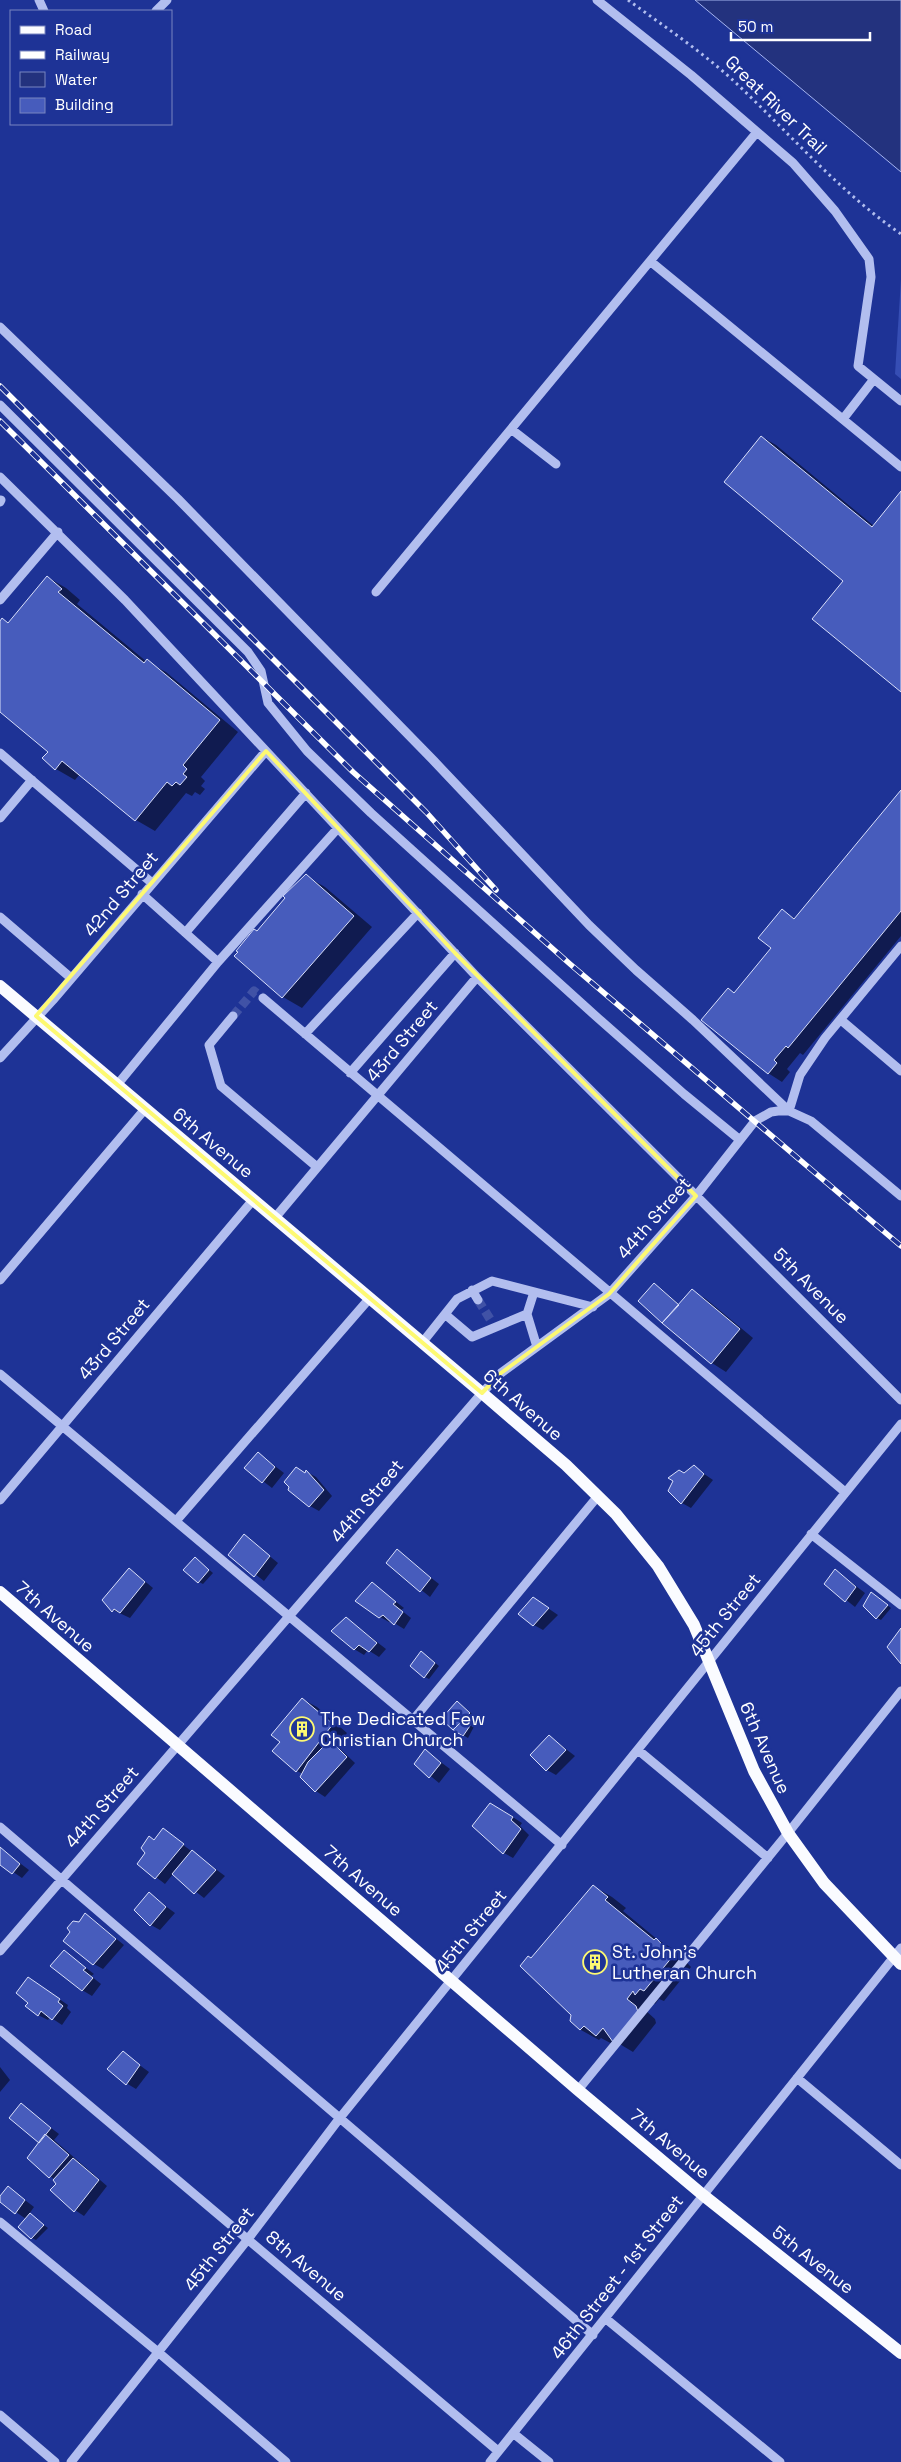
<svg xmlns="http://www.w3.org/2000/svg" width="901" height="2462" font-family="'Space Grotesk',sans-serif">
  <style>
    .green { fill: #364eb4 }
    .water { fill: #23327e; stroke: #a6b5f0 }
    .shadow { fill: #0007 }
    .building { fill: #475cbc; stroke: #d9dffa }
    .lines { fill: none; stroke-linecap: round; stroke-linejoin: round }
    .minor-tunnel { stroke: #4052a6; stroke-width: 9; stroke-dasharray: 9 4.5; stroke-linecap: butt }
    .path { stroke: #b2beef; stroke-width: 3; stroke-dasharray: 2.5 4; stroke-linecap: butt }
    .minor { stroke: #b2beef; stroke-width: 9 }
    .major { stroke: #fafbff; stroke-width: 12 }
    .rail-casing { stroke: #fff; stroke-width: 5.5 }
    .rail { stroke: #1e3396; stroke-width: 4; stroke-dasharray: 11; stroke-linecap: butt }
    .marked { fill: none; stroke: #fdf972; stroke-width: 4; stroke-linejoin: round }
    .labels { text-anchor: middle; stroke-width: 5; stroke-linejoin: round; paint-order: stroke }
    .street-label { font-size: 18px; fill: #fff; stroke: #1e3396 }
    .poi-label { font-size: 18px; fill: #fff; stroke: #1e3396; text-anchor: start }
  </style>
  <rect width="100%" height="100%" fill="#1e3396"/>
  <path class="green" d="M901,279V379L895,374Z"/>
  <path class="water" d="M695,0H901V172Z"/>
  <path class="shadow" d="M762,437L776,445L874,526L901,493V691L845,580Z
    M47,577L66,588L80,600L77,604L147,662L166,672L238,732L201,777L205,781L201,786L205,789L200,795L195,792L192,796L186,793L155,831L136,820L80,774L75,780L56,769L44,758L49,751L0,710V623L3,620L9,623Z
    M901,792V936L803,1055L800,1053L787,1069L790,1072L782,1082L768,1073L728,990L735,994L773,948L782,911L796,919Z
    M306,876L325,887L372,927L302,1008L283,997L236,956Z
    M655,1284L680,1305L692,1291L706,1299L753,1338L726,1372L712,1363L663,1323Z
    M258,1453L284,1473L272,1488L246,1468Z
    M694,1467L713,1480L691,1508L682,1503L684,1475Z
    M307,1472L316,1477L332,1496L319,1511L310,1506Z
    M245,1536L278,1563L264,1581L230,1555Z
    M397,1551L439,1584L430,1597L388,1563Z
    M199,1561L213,1573L203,1584L199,1582Z
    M130,1569L153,1588L130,1618L113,1610Z
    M835,1570L865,1593L855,1607L825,1583Z
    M372,1583L404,1608L401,1610L411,1618L404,1629L391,1621L389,1622L380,1617Z
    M876,1596L891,1608L881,1620L877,1618Z
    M533,1598L558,1615L543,1630L534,1625Z
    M346,1618L386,1649L379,1657L368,1650L364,1655L354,1649Z
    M426,1655L439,1666L429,1679L425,1677Z
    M302,1699L317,1707L347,1733L337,1746L355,1763L325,1797L316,1791L302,1777L303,1774L297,1771L282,1742Z
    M458,1702L478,1719L468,1738L453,1729Z
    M549,1736L575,1756L556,1775L547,1770Z
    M426,1751L450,1769L439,1783L416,1764Z
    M502,1810L522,1823L520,1826L529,1835L513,1858L504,1853Z
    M163,1830L225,1876L204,1898L173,1874L165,1884L139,1864Z
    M0,1848L29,1870L22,1878L0,1863Z
    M593,1886L612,1897L626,1908L623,1911L658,1940L675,1950L691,1967L664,2001L659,1999L655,2004L651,2002L645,2010L655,2019L656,2023L633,2052L618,2043L616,2046L601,2038L599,2040L581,2030L571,2020L573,2015L531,1960Z
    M149,1894L175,1913L160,1930L151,1925L136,1910Z
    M86,1914L124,1945L103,1969L94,1964L79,1923Z
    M64,1951L94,1974L91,1976L101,1984L92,1996L82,1990Z
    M37,1984L68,2005L67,2008L71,2012L62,2025L50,2017L48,2020L38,2015L29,2003Z
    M123,2053L149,2072L136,2089L126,2083Z
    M0,2067L10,2080L0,2092Z
    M21,2105L59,2134L54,2140L107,2186L84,2216L75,2210L55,2180L28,2158L40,2142Z
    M8,2187L34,2207L29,2214L48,2228L36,2240L32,2238L26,2219L0,2201Z"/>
  <path class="building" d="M761,436L872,527L901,491V692L812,619L843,581L724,482Z
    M47,576L62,589L58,592L144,663L147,659L220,720L183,765L187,769L183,774L187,777L180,785L176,782L172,786L167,782L135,821L62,761L55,770L42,758L48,752L0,712V621L2,618L8,623Z
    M901,790V911L788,1048L786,1046L774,1060L777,1063L768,1074L701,1020L728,988L734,993L771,948L758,938L782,909L794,919Z
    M306,874L354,916L282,998L234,956L238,952L236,951L254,929L257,931L285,898L283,896Z
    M654,1283L679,1305L662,1323L638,1301Z
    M692,1289L740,1329L711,1364L662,1323Z
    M258,1452L275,1467L262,1483L244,1468Z
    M694,1465L704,1474L681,1504L668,1491L673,1481L668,1478L679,1470L684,1473Z
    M296,1467L305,1473L306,1470L324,1490L309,1507L288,1490L289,1487L284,1482Z
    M244,1534L270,1556L254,1577L228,1555Z
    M397,1549L431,1578L420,1592L386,1563Z
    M195,1557L209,1570L198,1583L183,1570Z
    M129,1568L145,1582L120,1613L114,1609L112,1612L102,1600Z
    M835,1569L856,1587L845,1602L824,1584Z
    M372,1582L396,1602L393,1604L403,1612L394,1625L383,1615L379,1618L355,1601Z
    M871,1592L888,1605L876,1619L863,1606Z
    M533,1597L549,1608L533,1626L518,1614Z
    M346,1617L377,1643L369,1652L359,1645L354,1650L331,1631Z
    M901,1628V1664L887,1647Z
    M421,1651L435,1663L424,1678L410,1666Z
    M302,1698L333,1724L296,1772L272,1751L280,1742L271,1735Z
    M457,1701L470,1713L453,1730L441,1719Z
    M466,1717L474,1720L463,1736L453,1730Z
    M549,1735L566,1750L546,1771L530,1755Z
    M330,1740L347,1757L315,1792L300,1777L308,1762Z
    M425,1749L441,1763L429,1778L414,1764Z
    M490,1803L513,1817L511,1820L521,1829L503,1854L472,1826Z
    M163,1828L184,1844L155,1879L137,1864L145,1853L141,1848L149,1836L154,1840Z
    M0,1847L20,1864L12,1874L0,1865Z
    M192,1850L216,1870L194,1894L172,1874Z
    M593,1885L608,1897L605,1900L654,1940L656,1938L673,1956L644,1991L640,1989L635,1995L633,1991L627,1999L636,2006L638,2012L613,2042L603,2028L596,2036L584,2026L580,2030L570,2021L571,2015L520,1966L528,1956L531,1958Z
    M149,1892L166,1907L150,1926L134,1910Z
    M85,1913L116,1939L93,1965L63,1941L70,1932L67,1928L73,1921L79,1922Z
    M64,1950L86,1968L83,1970L93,1978L82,1991L50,1966Z
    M28,1977L60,1999L58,2002L63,2006L52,2020L41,2011L38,2016L25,2006L28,2003L16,1993Z
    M123,2051L140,2065L126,2085L107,2069Z
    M21,2103L51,2128L39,2143L9,2118Z
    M45,2134L69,2155L49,2178L27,2158Z
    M73,2158L99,2180L74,2212L50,2190L56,2184L53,2180Z
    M8,2186L25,2200L15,2214L0,2202V2196Z
    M30,2213L44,2225L31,2239L18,2227Z"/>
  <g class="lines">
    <path class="minor-tunnel" d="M233,1016L254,991L263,998
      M478,1300L490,1319"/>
    <path class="path" d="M628,0C665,27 704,53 737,84C791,135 840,192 901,234"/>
    <path class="minor" d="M39,0L44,11
      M597,0L691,75L793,163L835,211L869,259L871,277L858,366L901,401
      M156,11L167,0
      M650,261L901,467
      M0,327L178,499L434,761L589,925L636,970L693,1020L789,1111
      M0,405L248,652L261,671L268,703L307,751L371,813L599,1019L684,1094L740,1140
      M843,419L874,379
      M511,429L556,464
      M0,477L125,600L477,977L901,1400
      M0,502L1,500
      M376,592L757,132
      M0,600L58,532
      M0,753L152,883
      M0,818L32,780
      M142,894L218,962
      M0,917L71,978
      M186,932L306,793
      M263,998L845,1492
      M233,1016L209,1045L221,1086L317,1167
      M841,1020L901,1071
      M305,1034L418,913
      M0,1058L53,1000L266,751
      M350,1073L455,953
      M117,1085L218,962L338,828
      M789,1111L800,1075L825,1038L901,946
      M274,1219L477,977
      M0,1280L145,1109
      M472,1290L478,1300
      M527,1314L537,1347
      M446,1315L472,1337L527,1314L534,1292
      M422,1343L457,1299L492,1281L593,1307
      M0,1374L562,1845
      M0,1500L253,1200
      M176,1521L369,1299
      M811,1534L901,1605
      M413,1720L598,1496
      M638,1750L768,1858
      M0,1827L593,2335
      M0,1951L482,1393L501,1373L609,1294L696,1196L755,1121L771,1112L778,1111H789L811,1121L901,1196
      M0,2030L498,2451
      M797,2078L901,2165
      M578,2090L788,1833L901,1691
      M0,2222L158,2352L286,2462
      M605,2318L780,2462
      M0,2415L55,2462
      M513,2433L549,2462
      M71,2462L248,2239L339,2119L901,1424
      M490,2462L901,1948"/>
    <path class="major" d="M0,986L482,1393L566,1465L616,1514L658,1566L694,1625L754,1771L788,1833L824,1883L901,1964
      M0,1592L578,2090L703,2195L901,2353"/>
    <g class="rail-casing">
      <path id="rail" d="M0,386L426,812L496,890
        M0,421L353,772L570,964L901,1246"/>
    </g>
    <use href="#rail" class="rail"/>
  </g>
  <path class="marked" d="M266,751L455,953L696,1196L609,1294L501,1373L482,1393L36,1016Z"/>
  <defs>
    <g id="building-ring" transform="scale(1.25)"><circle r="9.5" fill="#1e3396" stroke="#fdf972" stroke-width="1.5"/><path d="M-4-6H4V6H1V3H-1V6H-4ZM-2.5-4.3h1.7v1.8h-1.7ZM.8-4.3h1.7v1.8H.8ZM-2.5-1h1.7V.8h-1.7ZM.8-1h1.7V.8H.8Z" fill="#fdf972"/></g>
  </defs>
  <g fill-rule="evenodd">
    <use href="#building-ring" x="302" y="1729"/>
    <use href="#building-ring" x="595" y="1962"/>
  </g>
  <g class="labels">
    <g class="street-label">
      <text transform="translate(776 105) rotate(44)" y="6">Great River Trail</text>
      <text transform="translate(121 894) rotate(-50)" y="6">42nd Street</text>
      <text transform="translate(402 1041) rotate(-50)" y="6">43rd Street</text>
      <text transform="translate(213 1143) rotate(40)" y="6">6th Avenue</text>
      <text transform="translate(654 1218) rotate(-49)" y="6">44th Street</text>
      <text transform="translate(811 1286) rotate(45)" y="6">5th Avenue</text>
      <text transform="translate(114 1339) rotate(-50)" y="6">43rd Street</text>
      <text transform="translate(523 1405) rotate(41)" y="6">6th Avenue</text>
      <text transform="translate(367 1501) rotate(-50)" y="6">44th Street</text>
      <text transform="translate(725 1615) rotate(-51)" y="6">45th Street</text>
      <text transform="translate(55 1617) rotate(41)" y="6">7th Avenue</text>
      <text transform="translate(765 1748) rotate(66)" y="6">6th Avenue</text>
      <text transform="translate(102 1807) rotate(-49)" y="6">44th Street</text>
      <text transform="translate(363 1881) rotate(41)" y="6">7th Avenue</text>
      <text transform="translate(471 1931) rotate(-51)" y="6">45th Street</text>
      <text transform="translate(670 2144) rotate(40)" y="6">7th Avenue</text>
      <text transform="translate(219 2249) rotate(-52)" y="6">45th Street</text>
      <text transform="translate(813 2260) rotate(38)" y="6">5th Avenue</text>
      <text transform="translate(306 2266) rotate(40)" y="6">8th Avenue</text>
      <text transform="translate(617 2277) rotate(-52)" y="6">46th Street - 1st Street</text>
    </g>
    <g class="poi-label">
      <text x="320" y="1725">The Dedicated Few<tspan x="320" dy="21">Christian Church</tspan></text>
      <text x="612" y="1958">St. John's<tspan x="612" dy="21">Lutheran Church</tspan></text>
    </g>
  </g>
  <rect x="10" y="10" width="162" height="115" fill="#1e3396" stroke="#7885c0"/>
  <rect x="20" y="26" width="25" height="8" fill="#fafbff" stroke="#7885c0"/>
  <text x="55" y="35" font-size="15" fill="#ffffff">Road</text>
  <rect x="20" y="51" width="25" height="8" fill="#ffffff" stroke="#7885c0"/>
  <text x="55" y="60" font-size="15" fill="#ffffff">Railway</text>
  <rect x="20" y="72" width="25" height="15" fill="#23327e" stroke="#7885c0"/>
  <text x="55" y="85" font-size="15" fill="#ffffff">Water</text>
  <rect x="20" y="98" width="25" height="15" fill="#475cbc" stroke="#7885c0"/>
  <text x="55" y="110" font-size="15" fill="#ffffff">Building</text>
  <path d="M731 32v8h139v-8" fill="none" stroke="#ffffff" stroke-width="2.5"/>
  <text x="738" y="32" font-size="15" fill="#ffffff" stroke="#1e3396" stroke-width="4" paint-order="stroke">50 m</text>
</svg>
